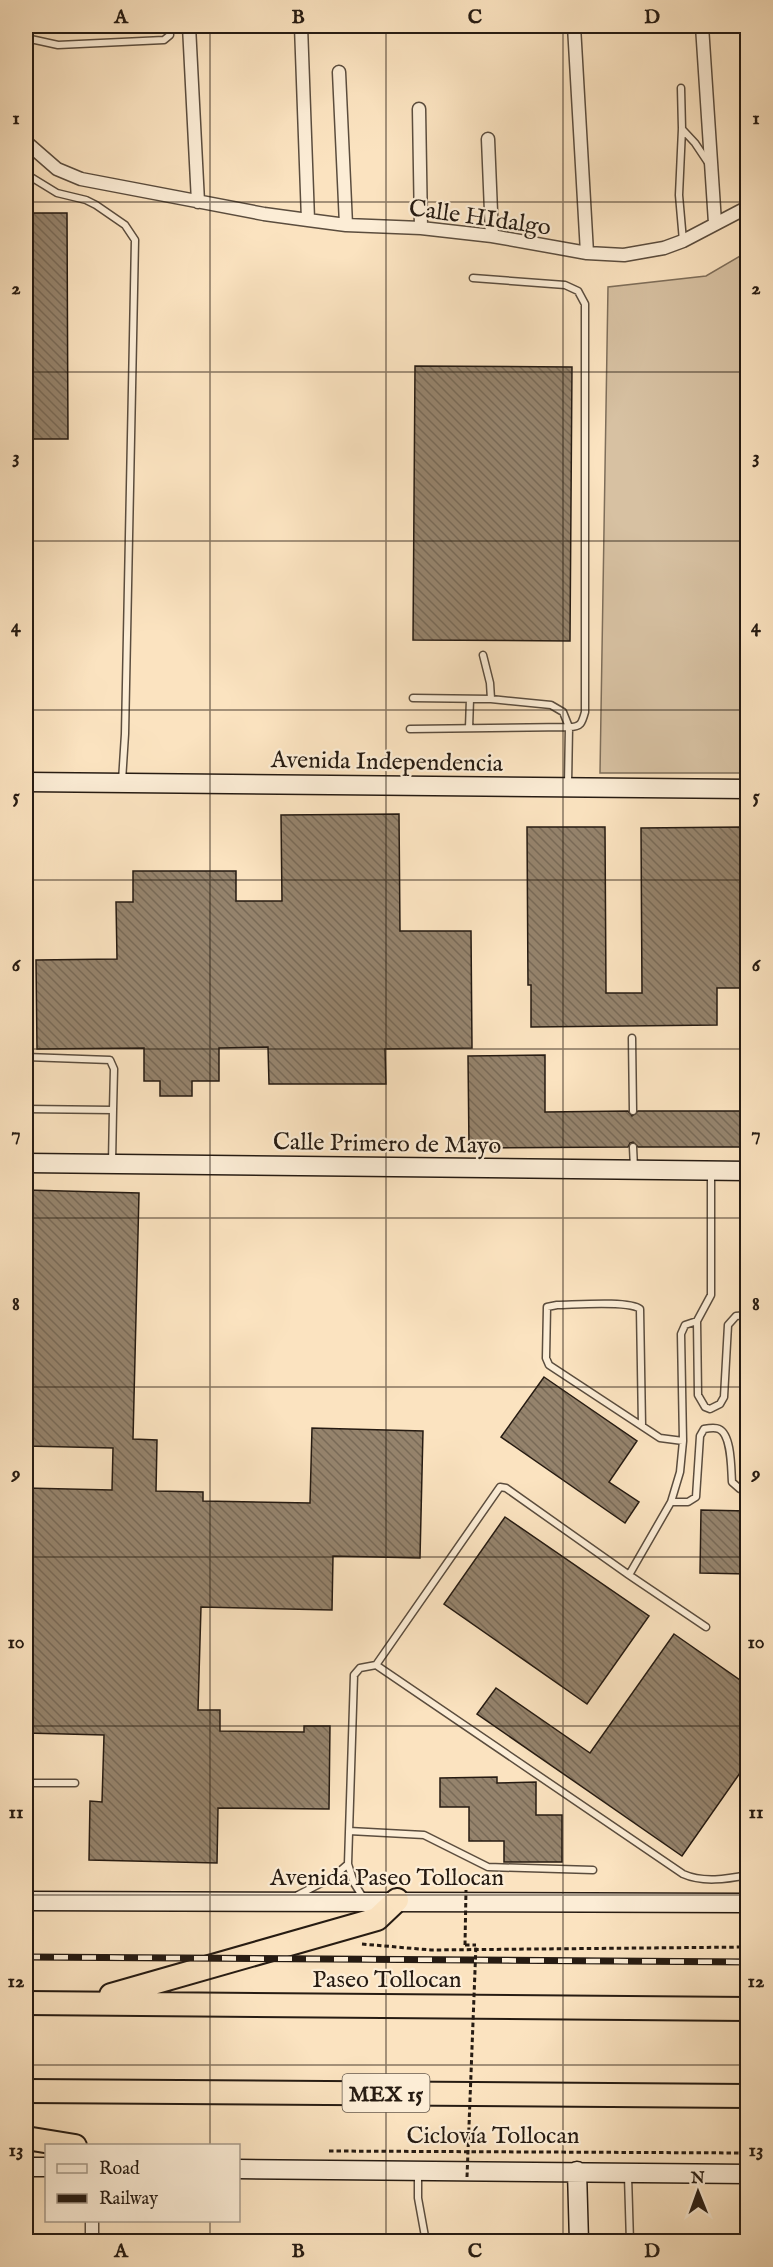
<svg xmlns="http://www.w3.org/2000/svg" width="773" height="2267" font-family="'IM FELL English',serif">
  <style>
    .grass { fill: #d7c1a2; stroke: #7e6e5a; stroke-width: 1.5 }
    .building { fill: url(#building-back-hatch); stroke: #261b12; stroke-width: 1.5 }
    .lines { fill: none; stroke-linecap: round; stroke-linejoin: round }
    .lane-casing { stroke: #5b4d3e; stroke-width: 9 }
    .street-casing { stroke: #5b4d3e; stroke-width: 15 }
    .secondary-casing { stroke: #261b12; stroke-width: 21 }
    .highway-casing { stroke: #261b12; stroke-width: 26 }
    .path { stroke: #261b12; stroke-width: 3; stroke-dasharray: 4.5 3; stroke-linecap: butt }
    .lane { stroke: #fcedd6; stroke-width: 6 }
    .street { stroke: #fcedd6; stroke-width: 12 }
    .secondary { stroke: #fcedd6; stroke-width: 18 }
    .highway { stroke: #fbe3c0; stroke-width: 22 }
    .rail-casing { stroke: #261b12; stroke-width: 7 }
    .rail { stroke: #fcedd6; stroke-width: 4.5; stroke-dasharray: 14; stroke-linecap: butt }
    .path-bridge { stroke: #261b12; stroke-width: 3; stroke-dasharray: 4.5 3; stroke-linecap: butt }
    .grid { fill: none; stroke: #261b12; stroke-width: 1.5; stroke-opacity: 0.55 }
    .labels { text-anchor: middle; stroke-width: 4.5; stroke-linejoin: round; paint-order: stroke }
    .shield { fill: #fcedd6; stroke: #665a4d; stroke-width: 1.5 }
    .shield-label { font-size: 22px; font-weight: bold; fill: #261b12 }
    .street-label { font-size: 24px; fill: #261b12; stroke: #fcedd6 }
    .neatline { fill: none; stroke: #261b12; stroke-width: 2 }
    .grid-label { font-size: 20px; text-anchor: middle; font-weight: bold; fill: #261b12 }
  </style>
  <defs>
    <pattern id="building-back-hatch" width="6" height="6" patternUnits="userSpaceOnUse" patternTransform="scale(1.5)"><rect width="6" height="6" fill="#95836c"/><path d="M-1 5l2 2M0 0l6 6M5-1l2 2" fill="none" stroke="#796a57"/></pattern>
  </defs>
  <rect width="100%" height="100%" fill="#fbe3c0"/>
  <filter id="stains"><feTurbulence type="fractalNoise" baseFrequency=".00333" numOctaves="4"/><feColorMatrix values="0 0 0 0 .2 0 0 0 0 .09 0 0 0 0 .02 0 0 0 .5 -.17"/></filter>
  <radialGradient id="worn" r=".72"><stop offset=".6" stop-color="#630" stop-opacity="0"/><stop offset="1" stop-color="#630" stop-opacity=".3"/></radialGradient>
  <path class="grass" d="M747,252V773H600L608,287L706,276Z"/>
  <path class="building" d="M26,213H67L68,439H26Z
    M415,366L572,367L570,641L413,640Z
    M399,814L400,931H471L472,1048L385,1049L386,1084H269L268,1047L219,1048V1081H192V1096H160V1081H144V1048L37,1049L36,960L117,959L116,902H133V871H236V901H282L281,815Z
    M527,827H605L606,993H642L641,828L740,827L741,988H717V1025L531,1027V985H528Z
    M545,1055V1112L628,1111L632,1116L638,1111H741V1147H638L633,1142L630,1143L628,1147L469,1148L468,1056Z
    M26,1190L139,1193L133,1439L157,1440L156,1491L203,1492V1501L310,1503L312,1428L423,1431L420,1558L333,1556L332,1610L201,1607L198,1710H220V1731L304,1732V1726H330L329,1809L218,1808L217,1863L89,1860L90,1801L102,1802L104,1735L26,1733V1488L112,1490L113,1448L26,1446Z
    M544,1377L637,1441L609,1482L639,1502L625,1523L501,1437Z
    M701,1510L747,1511V1574L700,1573Z
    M505,1517L649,1616L587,1704L444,1604Z
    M674,1634L747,1685V1763L682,1856L477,1714L496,1688L590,1753Z
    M497,1777V1783L536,1782V1815H562V1862H504V1841H469V1807H440V1778Z"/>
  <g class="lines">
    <g class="lane-casing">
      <path id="lane" d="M26,38L58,45L164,40L170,35L169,26
        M681,88L682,129L679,195L683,241
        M682,129L695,143L709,164
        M26,174L57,193L86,200L96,205L125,225L135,240L125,734L122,781
        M473,278L565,285L578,291L585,304V712C582,723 581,727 569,727L563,712L551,705L491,699L490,683L483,655
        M413,698L491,699
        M469,728L470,699
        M410,729L569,727L568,784
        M26,912V828
        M632,1038L633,1111
        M26,1057L110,1060L114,1069L113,1110
        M26,1109L113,1110L112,1163
        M633,1147L634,1168
        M697,1321L711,1295V1172
        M642,1426L640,1309C629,1300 573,1305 557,1305L547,1307L546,1358L549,1365L660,1438L683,1441L681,1334L685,1325L697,1321L698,1395L705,1407L710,1409L720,1404L724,1397L728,1325L736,1316L748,1315
        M671,1502H688L696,1497L700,1436L704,1429C709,1428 715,1427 719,1429C732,1435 731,1470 732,1482L740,1489H748
        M629,1575L671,1502L680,1472L683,1441
        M376,1665L683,1874C703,1883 727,1879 748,1875
        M26,1783H75
        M349,1831L424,1835L488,1867L593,1870
        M298,1895L333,1877L348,1864
        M364,1899L354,1883L348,1864L354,1675L360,1668L376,1665L500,1487L506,1488L629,1575L706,1627
        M418,2174V2198L426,2242
        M628,2176L630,2242"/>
    </g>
    <g class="street-casing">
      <path id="street" d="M189,26L198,202
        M301,26L308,220
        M574,26L587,253
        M702,26L715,223
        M339,72L346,225
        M419,109L421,228
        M488,139L492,236
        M26,142L57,169L81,179L264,214L308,220L346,225L421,228L492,236L587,253L624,255L664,248L683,241L748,207
        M92,2242V2220"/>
    </g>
    <g class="secondary-casing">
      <path id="secondary" d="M26,782L748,789
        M26,1163L748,1171
        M26,1901L748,1903
        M26,2167H46
        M238,2169L748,2174
        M577,2171L579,2242"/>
    </g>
    <g class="highway-casing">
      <path id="highway" d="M111,1995L377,1919L397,1900
        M26,2003L748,2009
        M26,2091L748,2096
        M26,2138L75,2146"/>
    </g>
    <path class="path" d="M362,1944L431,1950L748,1947
      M465,1945H476
      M329,2151L748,2153"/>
    <use href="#lane" class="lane"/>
    <use href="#street" class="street"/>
    <use href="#secondary" class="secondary"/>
    <use href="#highway" class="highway"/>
    <g class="rail-casing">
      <path id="rail" d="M26,1957L748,1962"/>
    </g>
    <use href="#rail" class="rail"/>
    <path class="path-bridge" d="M465,1945L466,1890
      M467,2177L476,1945"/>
  </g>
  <path class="grid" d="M210,26V2146M386,26V2242M563,26V2242M26,202H748M26,372H748M26,541H748M26,710H748M26,880H748M26,1049H748M26,1218H748M26,1387H748M26,1557H748M26,1726H748M26,1895H748M26,2065H748M210,2220V2242"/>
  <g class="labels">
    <rect class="shield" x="342.5" y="2074" width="87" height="38" rx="4.5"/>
    <g class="shield-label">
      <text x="386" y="2101">MEX 15</text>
    </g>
    <g class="street-label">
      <text transform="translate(480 217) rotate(8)" y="8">Calle HIdalgo</text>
      <text transform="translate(387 761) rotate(1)" y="8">Avenida Independencia</text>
      <text transform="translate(387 1143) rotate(1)" y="8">Calle Primero de Mayo</text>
      <text x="387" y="1885">Avenida Paseo Tollocan</text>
      <text x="387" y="1987">Paseo Tollocan</text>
      <text x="493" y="2143">Ciclovía Tollocan</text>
    </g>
  </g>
  <rect width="773" height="2267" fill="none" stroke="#fbe3c0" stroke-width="66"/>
  <rect x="45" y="2144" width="195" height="78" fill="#fcedd6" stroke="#a69988" stroke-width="1.5"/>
  <rect x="57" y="2164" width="30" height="9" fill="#fcedd6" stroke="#a69988" stroke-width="1.5"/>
  <text x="99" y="2174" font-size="18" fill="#261b12">Road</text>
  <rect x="57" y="2194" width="30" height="9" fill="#261b12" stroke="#a69988" stroke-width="1.5"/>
  <text x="99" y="2204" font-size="18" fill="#261b12">Railway</text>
  <g transform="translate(698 2192) rotate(359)" stroke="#fcedd6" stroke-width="4.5" paint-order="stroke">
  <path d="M0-4.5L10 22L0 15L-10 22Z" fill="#261b12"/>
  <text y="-9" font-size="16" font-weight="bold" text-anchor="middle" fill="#261b12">N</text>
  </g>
  <rect x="33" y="33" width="707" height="2201" class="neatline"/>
  <g class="grid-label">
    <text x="121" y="23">A</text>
    <text x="298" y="23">B</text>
    <text x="475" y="23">C</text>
    <text x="652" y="23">D</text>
    <text x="16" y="124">1</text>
    <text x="756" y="124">1</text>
    <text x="16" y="294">2</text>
    <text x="756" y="294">2</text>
    <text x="16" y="463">3</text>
    <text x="756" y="463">3</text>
    <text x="16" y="632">4</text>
    <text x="756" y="632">4</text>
    <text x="16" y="802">5</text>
    <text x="756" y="802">5</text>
    <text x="16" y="971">6</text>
    <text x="756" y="971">6</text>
    <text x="16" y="1140">7</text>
    <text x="756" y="1140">7</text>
    <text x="16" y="1310">8</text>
    <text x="756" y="1310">8</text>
    <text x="16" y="1479">9</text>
    <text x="756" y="1479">9</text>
    <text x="16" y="1648">10</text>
    <text x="756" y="1648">10</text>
    <text x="16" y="1818">11</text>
    <text x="756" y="1818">11</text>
    <text x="16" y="1987">12</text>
    <text x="756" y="1987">12</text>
    <text x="16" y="2156">13</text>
    <text x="756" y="2156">13</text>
    <text x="121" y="2257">A</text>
    <text x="298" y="2257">B</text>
    <text x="475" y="2257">C</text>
    <text x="652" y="2257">D</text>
  </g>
  <rect width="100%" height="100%" filter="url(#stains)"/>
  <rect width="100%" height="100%" fill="url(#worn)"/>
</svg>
